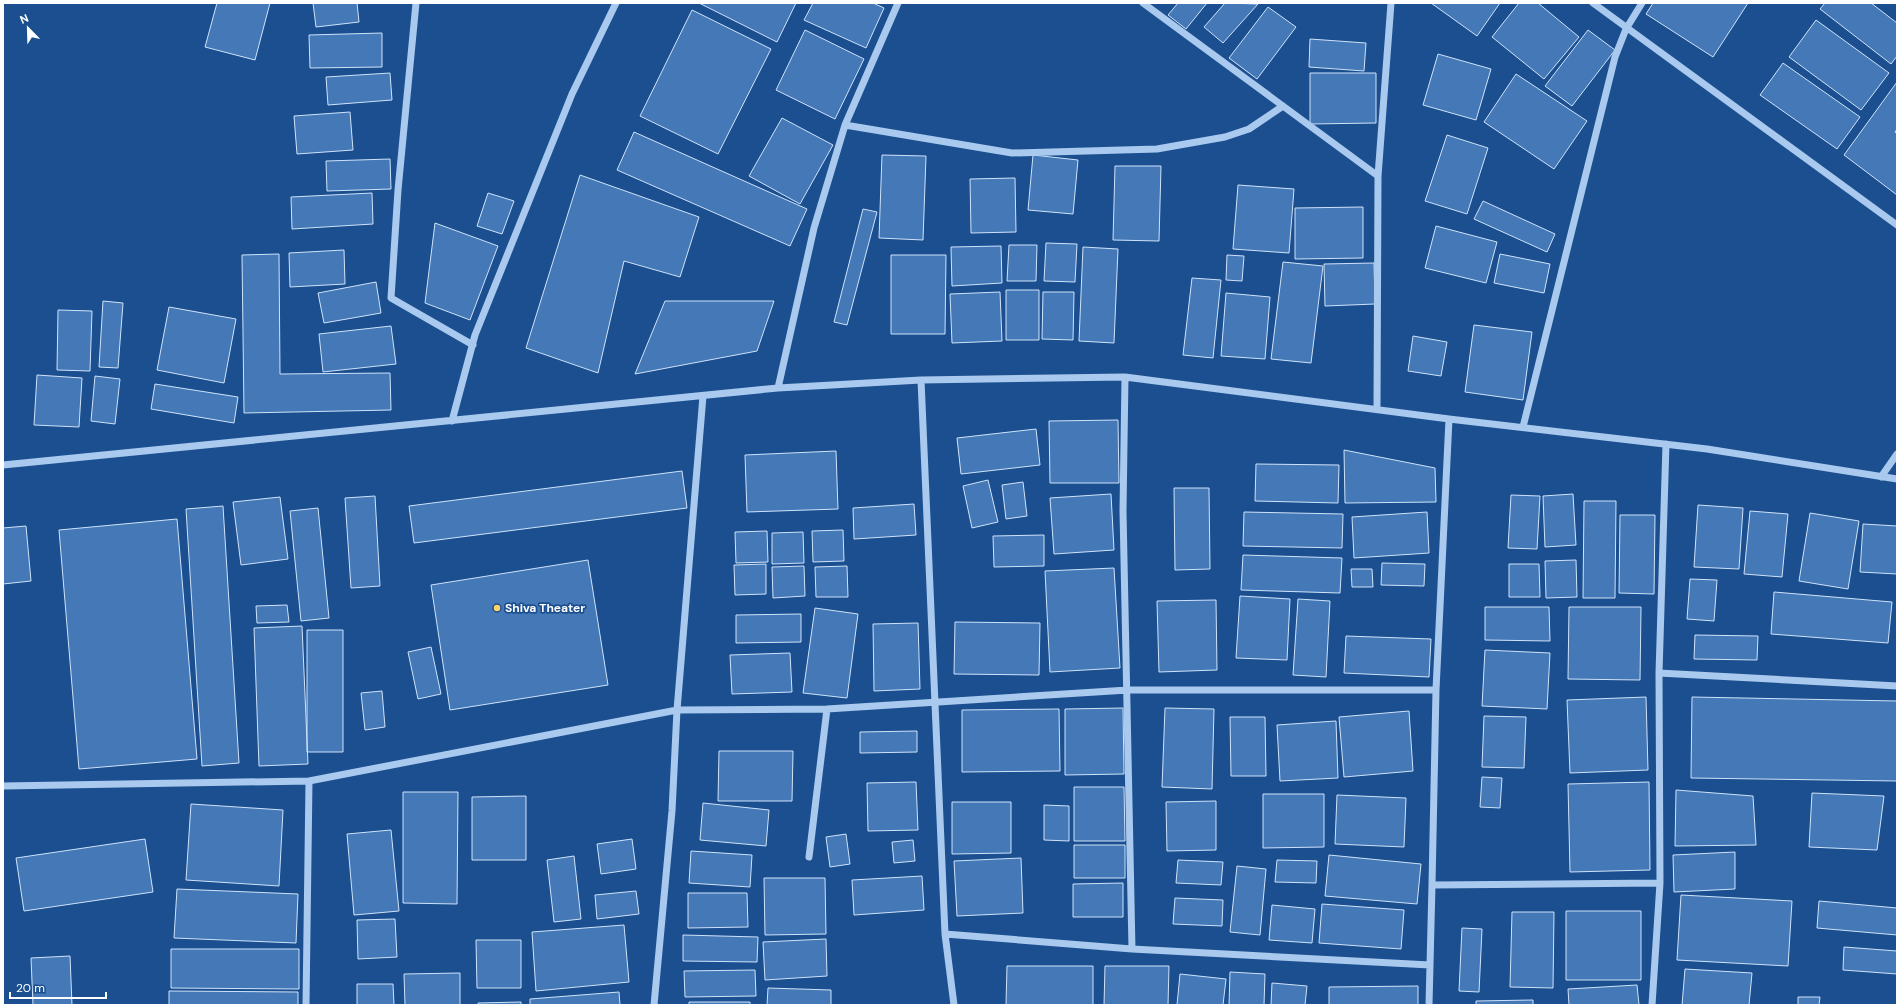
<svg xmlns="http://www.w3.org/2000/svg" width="1900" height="1008" font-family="'DM Sans',sans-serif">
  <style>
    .building { fill: #4478b7; stroke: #cfe3fa }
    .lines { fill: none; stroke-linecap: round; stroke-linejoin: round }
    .minor { stroke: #a9c9ee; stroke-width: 7 }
    .poi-dot { fill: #ffd166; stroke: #1b4f8f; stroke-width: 1.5 }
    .labels { text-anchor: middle; stroke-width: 3.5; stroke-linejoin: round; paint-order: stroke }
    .poi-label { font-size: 12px; font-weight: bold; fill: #fff; stroke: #1b4f8f; text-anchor: start }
  </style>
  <rect width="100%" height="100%" fill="#1b4f8f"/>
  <path class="building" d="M217,3H270L255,60L205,47Z
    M313,3H357L359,22L316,27Z
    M699,3H796L777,42Z
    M813,3H873L884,8L866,48L804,20Z
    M1178,3H1207L1186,29L1168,15Z
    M1225,3L1258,4L1223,43L1204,27Z
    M1431,3H1500L1477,36Z
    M1519,3H1538L1579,37L1544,79L1492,37Z
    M1653,3H1748L1713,57L1646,14Z
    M1825,3H1871L1897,23V56L1891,64L1820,9Z
    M1268,7L1296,27L1257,79L1229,58Z
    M692,10L771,49L718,154L640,116Z
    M1816,20L1889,73L1861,110L1789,57Z
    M805,30L864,59L835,119L776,90Z
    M1588,30L1615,50L1572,106L1545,86Z
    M382,33V67L310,68L309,35Z
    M1310,39L1366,43L1364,71L1309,67Z
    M1438,54L1491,69L1476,120L1423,105Z
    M1783,63L1860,117L1837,149L1760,95Z
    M390,73L392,100L328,105L326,77Z
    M1310,73H1376V123L1310,124Z
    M1516,74L1587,121L1554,169L1484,122Z
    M1897,82V129L1895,132L1897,134V195L1844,155Z
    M350,112L353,150L297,154L294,116Z
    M782,118L833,145L800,204L749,176Z
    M634,132L807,209L790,246L617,170Z
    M1447,135L1488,148L1467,214L1425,201Z
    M882,155L926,156L923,240L879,238Z
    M1033,155L1078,160L1073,214L1028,210Z
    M390,159L391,189L327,191L326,161Z
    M1115,166H1161L1159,241L1113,240Z
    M580,175L699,217L680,277L624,261L598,373L526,348Z
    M1015,178L1016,232L971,233L970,179Z
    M1238,185L1294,189L1289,253L1233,249Z
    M372,193L373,224L292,229L291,197Z
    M488,193L514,201L502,234L477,226Z
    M1483,201L1555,234L1547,252L1474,219Z
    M1363,207V258L1295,259V208Z
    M863,209L877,212L847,325L834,322Z
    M435,223L498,246L470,320L425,303Z
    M1436,226L1497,242L1486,283L1425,268Z
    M1046,243L1077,244L1075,282L1044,281Z
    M1009,245H1037L1036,281H1007Z
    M1001,246L1002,283L952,286L951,247Z
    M1083,247L1118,249L1114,343L1079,341Z
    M344,250L345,284L290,287L289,253Z
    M279,254L280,374L390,373L391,410L244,413L242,255Z
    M1500,254L1550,264L1544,293L1494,283Z
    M891,255H946L945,334H891Z
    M1227,255L1244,256L1242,281L1226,280Z
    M1283,262L1323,266L1311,363L1271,359Z
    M1374,263L1375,304L1325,306L1324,264Z
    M1192,278L1221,280L1213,358L1183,355Z
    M376,282L381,313L324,323L318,293Z
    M1006,290H1039V340H1006Z
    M1000,292L1002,341L952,343L950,294Z
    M1043,292H1074L1073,340L1042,339Z
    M1226,293L1270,297L1265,359L1221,356Z
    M103,301L123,303L118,368L99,367Z
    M665,301H774L757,351L635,374Z
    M169,307L236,319L224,383L157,370Z
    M58,310L92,311L90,371L57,370Z
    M1474,325L1532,332L1523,400L1465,392Z
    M391,326L396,364L323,372L319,334Z
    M1413,336L1447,342L1441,376L1408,371Z
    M37,375L82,378L79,427L34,425Z
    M95,376L120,379L115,424L91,421Z
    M155,384L238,397L234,423L151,409Z
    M1118,420L1119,483H1050L1049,421Z
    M1036,429L1040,465L961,474L957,438Z
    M1344,450L1435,468L1436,502L1345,503Z
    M836,451L838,509L747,512L745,455Z
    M1256,464L1339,465L1338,503L1255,501Z
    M682,471L687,508L414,543L409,506Z
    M988,480L998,522L972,528L963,486Z
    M1023,482L1027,516L1006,519L1002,485Z
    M1174,488H1209L1210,569L1175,570Z
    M1111,494L1114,550L1054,554L1050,498Z
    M1573,494L1576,545L1545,547L1543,496Z
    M1511,495L1540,496L1537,549L1508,548Z
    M375,496L380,586L351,588L345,498Z
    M280,497L288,559L241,565L233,502Z
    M1584,501H1616L1615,598H1583Z
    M914,504L916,535L854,539L853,508Z
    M1698,505L1743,508L1739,569L1694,567Z
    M223,506L239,763L202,766L186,509Z
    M318,508L329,618L301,621L290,511Z
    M1750,511L1788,514L1782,577L1744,574Z
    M1244,512L1343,514L1342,548L1243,546Z
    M1427,512L1429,553L1354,558L1352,517Z
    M1810,513L1859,521L1848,589L1799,581Z
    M1620,515H1655L1654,594L1619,593Z
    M177,519L197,759L79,769L59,530Z
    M1863,524L1897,526V574L1860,572Z
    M26,526L31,581L3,584V528Z
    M843,530L844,561L813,562L812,531Z
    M767,531L768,562L736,563L735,532Z
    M803,532L804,563L772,564V533Z
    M1044,535V566L994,567L993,536Z
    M1243,555L1342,558L1340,593L1241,590Z
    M588,560L608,685L450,710L431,585Z
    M1576,560L1577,597L1546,598L1545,561Z
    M1382,563L1425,564L1424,586L1381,585Z
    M766,564V594L735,595L734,565Z
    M1509,564H1539L1540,597H1509Z
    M804,566L805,596L773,598L772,567Z
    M847,566L848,597H816L815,567Z
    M1114,568L1120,668L1050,672L1045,571Z
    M1351,569H1372L1373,587H1352Z
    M1690,579L1717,580L1714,621L1687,619Z
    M1774,592L1892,602L1888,643L1771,634Z
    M1240,596L1290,599L1287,660L1236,658Z
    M1298,599L1330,601L1326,677L1293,675Z
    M1216,600L1217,670L1159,672L1157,601Z
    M287,605L289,622L257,623L256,606Z
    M1485,607H1549L1550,641L1485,640Z
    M1569,607H1641L1640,680L1568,679Z
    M815,608L858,614L847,698L803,693Z
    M801,614V642L736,643V615Z
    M955,622L1040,623L1039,675L954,674Z
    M918,623L920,689L874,691L873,624Z
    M302,626L308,764L259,766L254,628Z
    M307,630H343V752H307Z
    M1695,635L1758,636L1757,660L1694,659Z
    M1346,636L1431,639L1429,677L1344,673Z
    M431,647L441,694L418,699L408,652Z
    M1485,650L1550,653L1547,709L1482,706Z
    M790,653L792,692L732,694L730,655Z
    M382,691L385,727L365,730L361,693Z
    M1646,697L1648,770L1570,773L1567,700Z
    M1692,697L1897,701V781L1691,778Z
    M1123,708L1124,774L1065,775V709Z
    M1165,708L1214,709L1212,789L1162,787Z
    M1059,709L1060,771L962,772V710Z
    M1409,711L1413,771L1344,777L1339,717Z
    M1484,716L1526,717L1524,768L1482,767Z
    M1230,717H1265L1266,776H1231Z
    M1336,721L1338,778L1280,781L1277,725Z
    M917,731V752L860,753V732Z
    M719,751H793L792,801H718Z
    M1482,777L1502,778L1500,808L1480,807Z
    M916,782L918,830L868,831L867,783Z
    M1649,782L1650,870L1570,872L1568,784Z
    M1074,787H1124L1125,841H1074Z
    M1676,790L1753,796L1756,845L1675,846Z
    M403,792H458L457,904L403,903Z
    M1812,793L1884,796L1877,850L1809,847Z
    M1263,794H1324V847L1263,848Z
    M1337,795L1406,798L1404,847L1335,844Z
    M526,796V860H472V797Z
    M1216,801V850L1167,851L1166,802Z
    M952,802H1011V853L952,854Z
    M703,803L769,810L766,846L700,840Z
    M191,804L283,810L279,886L186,880Z
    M1044,805L1069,806V841L1044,840Z
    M391,830L399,911L354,915L347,834Z
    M846,834L850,864L830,867L826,837Z
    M145,839L153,892L24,911L16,858Z
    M632,839L636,869L601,874L597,844Z
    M913,840L915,861L894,863L892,842Z
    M1074,845H1125V878H1074Z
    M691,851L752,855L750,887L689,883Z
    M1735,852V889L1674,892L1673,855Z
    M1329,855L1421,864L1417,904L1325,896Z
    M574,856L581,919L554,922L547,860Z
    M1021,858L1023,913L957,916L954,861Z
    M1178,860L1223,862L1221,885L1176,883Z
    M1277,860L1317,861L1316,883L1275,882Z
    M1237,866L1266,869L1260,935L1230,932Z
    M922,876L924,910L854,915L852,880Z
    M764,878H825L826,934L765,935Z
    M1123,883V917H1073V884Z
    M177,889L298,894L296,943L174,938Z
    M636,891L639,914L597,919L595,895Z
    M688,893H747L748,927L688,928Z
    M1681,895L1792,901L1788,966L1677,960Z
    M1175,898L1223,900L1222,926L1173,924Z
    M1819,901L1897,908V935L1817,928Z
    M1322,904L1404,910L1401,949L1319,943Z
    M1272,905L1315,909L1312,943L1269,940Z
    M1566,911H1641V980H1566Z
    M1512,912H1554L1553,988L1510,987Z
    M395,919L397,957L358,959L357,920Z
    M624,925L629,982L536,991L532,932Z
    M1462,928L1482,929L1479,992L1459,991Z
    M683,935L758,937L757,962L683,961Z
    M826,939L827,976L765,980L763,942Z
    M476,940H521V988H477Z
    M1844,947L1897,951V974L1843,970Z
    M171,949H299V989L171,988Z
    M70,956L72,1005H33L31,958Z
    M1007,966H1093V1005H1006Z
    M1105,966H1169L1168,1005H1104Z
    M1685,969L1752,973L1749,1005H1682Z
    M755,970L756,996L685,997L684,971Z
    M1230,972L1265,974L1264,1005H1229Z
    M460,973V1005H405L404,974Z
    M1180,974L1226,979L1223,1005H1177Z
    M1272,983L1307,986L1305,1005H1271Z
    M357,984H393L394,1005H357Z
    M1637,985L1639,1005H1569L1568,989Z
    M1418,986V1005H1329V987Z
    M768,988L831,990V1005H767Z
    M169,991L298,992V1005H169Z
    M619,992L620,1005H530V999Z
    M1798,997H1820L1819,1005H1798Z
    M1533,1000V1005H1476V1001Z
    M521,1002V1005H478V1003Z
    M689,1002H750V1005H689Z"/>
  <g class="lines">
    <path class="minor" d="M416,3L398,190L391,298L473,345
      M1143,3L1378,176
      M1593,3L1897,225
      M845,125L1012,153L1157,149L1225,137L1249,129L1283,106
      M1125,377L1123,511L1132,949L1430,965
      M921,380L945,934L954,1005
      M778,388L814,228L845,125L898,3
      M1377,409L1378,176L1391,3
      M1449,419L1436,690L1432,885L1660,883
      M452,421L475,335L572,94L616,3
      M1523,427L1615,57L1626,29L1642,3
      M3,465L778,388L921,380L1125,377L1449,419L1707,449L1897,479
      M1881,477L1897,454
      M1659,673L1897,686
      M3,786L309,781
      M809,857L827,709
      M945,934L1132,949
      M306,1005L309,781L677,710L827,709L1128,690H1436
      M654,1005L672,811L677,710L703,396
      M1429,1005L1432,885
      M1652,1005L1660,883L1659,673L1666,444"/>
  </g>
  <circle class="poi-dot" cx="497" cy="608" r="4"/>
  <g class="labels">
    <g class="poi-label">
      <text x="505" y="612">Shiva Theater</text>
    </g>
  </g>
  <rect width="1900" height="1008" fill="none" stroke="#ffffff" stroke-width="8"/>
  <g transform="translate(28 28) rotate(337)" stroke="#1b4f8f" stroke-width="3" paint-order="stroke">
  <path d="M0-3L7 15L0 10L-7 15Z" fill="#ffffff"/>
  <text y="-6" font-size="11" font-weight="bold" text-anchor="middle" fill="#ffffff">N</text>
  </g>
  <path d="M10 992v6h96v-6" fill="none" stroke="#ffffff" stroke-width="2"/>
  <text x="16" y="992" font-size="12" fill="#ffffff" stroke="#1b4f8f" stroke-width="3" paint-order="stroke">20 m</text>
</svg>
